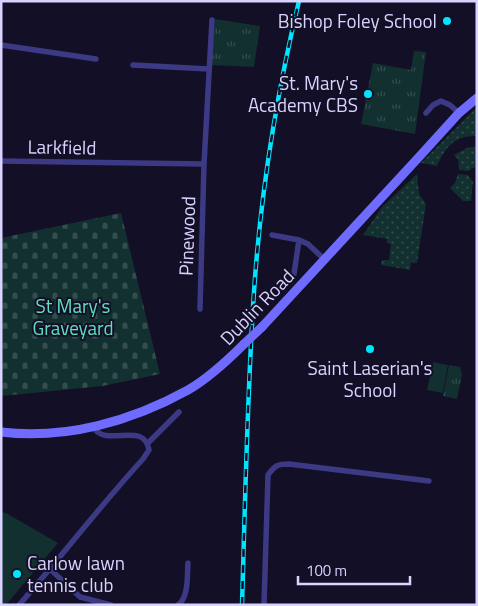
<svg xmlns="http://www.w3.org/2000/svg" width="478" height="606" font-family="'Titillium Web',sans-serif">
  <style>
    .grass { fill: url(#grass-dots) }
    .cemetery { fill: url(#cemetery-stones) }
    .park { fill: url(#park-tufts) }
    .garden { fill: #12302f }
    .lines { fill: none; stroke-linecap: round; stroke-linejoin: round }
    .minor { stroke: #3d3a85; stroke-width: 5.5 }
    .secondary { stroke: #6f6bff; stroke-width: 9 }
    .rail-casing { stroke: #00e5ff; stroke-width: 4.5 }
    .rail { stroke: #130f26; stroke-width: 2.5; stroke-dasharray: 8; stroke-linecap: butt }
    .secondary-bridge { stroke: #6f6bff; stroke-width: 9 }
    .poi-dot { fill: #00e5ff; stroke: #130f26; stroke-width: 2 }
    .labels { text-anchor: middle; stroke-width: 4; stroke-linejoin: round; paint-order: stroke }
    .poi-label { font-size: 19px; fill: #d9d4ff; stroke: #130f26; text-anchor: end }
    .street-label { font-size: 19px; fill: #d9d4ff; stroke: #130f26 }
    .park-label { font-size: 19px; fill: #5fe0c0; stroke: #130f26 }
  </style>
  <defs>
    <pattern id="grass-dots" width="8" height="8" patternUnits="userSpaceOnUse" patternTransform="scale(1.25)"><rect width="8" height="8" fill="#12302f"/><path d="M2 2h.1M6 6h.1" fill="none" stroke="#344d4e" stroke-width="1.8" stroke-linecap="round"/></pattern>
    <pattern id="cemetery-stones" width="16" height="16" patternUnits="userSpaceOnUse" patternTransform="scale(1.25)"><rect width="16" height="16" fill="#12302f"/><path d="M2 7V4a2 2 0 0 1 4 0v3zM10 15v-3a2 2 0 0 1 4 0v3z" fill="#344d4e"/></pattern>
    <pattern id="park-tufts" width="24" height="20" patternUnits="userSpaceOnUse" patternTransform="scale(1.25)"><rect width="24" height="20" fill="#12302f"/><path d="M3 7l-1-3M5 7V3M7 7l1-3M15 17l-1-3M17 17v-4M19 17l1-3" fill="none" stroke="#344d4e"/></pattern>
  </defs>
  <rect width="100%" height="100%" fill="#130f26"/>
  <path class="grass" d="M476,108L477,136C454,135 445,148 437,166L421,163Z
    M477,146L475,168H472L469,171L459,170L458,159L454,155L467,148Z
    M417,174L419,194L426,204L417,263L411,262L410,270L381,265L382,260H389L391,244L387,243V239L363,235L382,207Z
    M458,174L468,175L473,182L471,201H463L450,188L455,183Z"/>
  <path class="cemetery" d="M121,213L160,374L103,386L1,396V238Z"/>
  <path class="park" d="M215,19L260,26L254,67L211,65Z
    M414,51L426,52L415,134L361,124L373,63L411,70Z
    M449,365L460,367L462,375L457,399L443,396Z"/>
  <path class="garden" d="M433,362L448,365L443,393L427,390Z
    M1,512L6,513L58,543L6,605H1Z"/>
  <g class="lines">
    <path class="minor" d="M1,45L96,59
      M133,65L209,69
      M426,113L433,105L441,101L450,105L459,113
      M1,161L204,164
      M272,235L299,240
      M294,274L299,240L308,244L325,260
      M200,309L204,164L212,20
      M148,443L179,412
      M50,569L80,597L111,605
      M19,605C61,557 100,506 143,459L149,450C144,420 107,448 94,428
      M178,605C189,597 187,576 188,563
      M264,605L268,475C275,465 278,464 289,464L429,481"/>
    <path class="secondary" d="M262,327L419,157L459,113L477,98
      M1,432C66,440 132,421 188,390C209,378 227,361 244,344"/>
    <g class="rail-casing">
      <path id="rail" d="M242,605C245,505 247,406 253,307C259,204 275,101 299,1"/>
    </g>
    <use href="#rail" class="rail"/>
    <path class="secondary-bridge" d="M244,344L262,327"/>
  </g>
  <g class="poi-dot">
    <circle cx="447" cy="21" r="5"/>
    <circle cx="368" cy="94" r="5"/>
    <circle cx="370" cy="349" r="5"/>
    <circle cx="17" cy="574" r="5"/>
  </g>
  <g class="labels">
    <g class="poi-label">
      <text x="437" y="28">Bishop Foley School</text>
      <text x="358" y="90">St. Mary's<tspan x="358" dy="22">Academy CBS</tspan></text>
      <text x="370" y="375" text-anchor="middle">Saint Laserian's<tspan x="370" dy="22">School</tspan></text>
      <text x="27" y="570" text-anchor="start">Carlow lawn<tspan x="27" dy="22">tennis club</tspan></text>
    </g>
    <g class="street-label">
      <text transform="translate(62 147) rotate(1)" y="7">Larkfield</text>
      <text transform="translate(187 236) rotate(-88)" y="7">Pinewood</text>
      <text transform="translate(257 307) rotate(-46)" y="7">Dublin Road</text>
    </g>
    <g class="park-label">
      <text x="73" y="313">St Mary's<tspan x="73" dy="22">Graveyard</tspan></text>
    </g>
  </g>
  <rect width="478" height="606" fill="none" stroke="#d9d4ff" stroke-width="5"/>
  <path d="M298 576v8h112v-8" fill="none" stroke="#d9d4ff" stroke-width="2.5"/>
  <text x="306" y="576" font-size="15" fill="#d9d4ff" stroke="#130f26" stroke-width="4" paint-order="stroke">100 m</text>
</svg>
